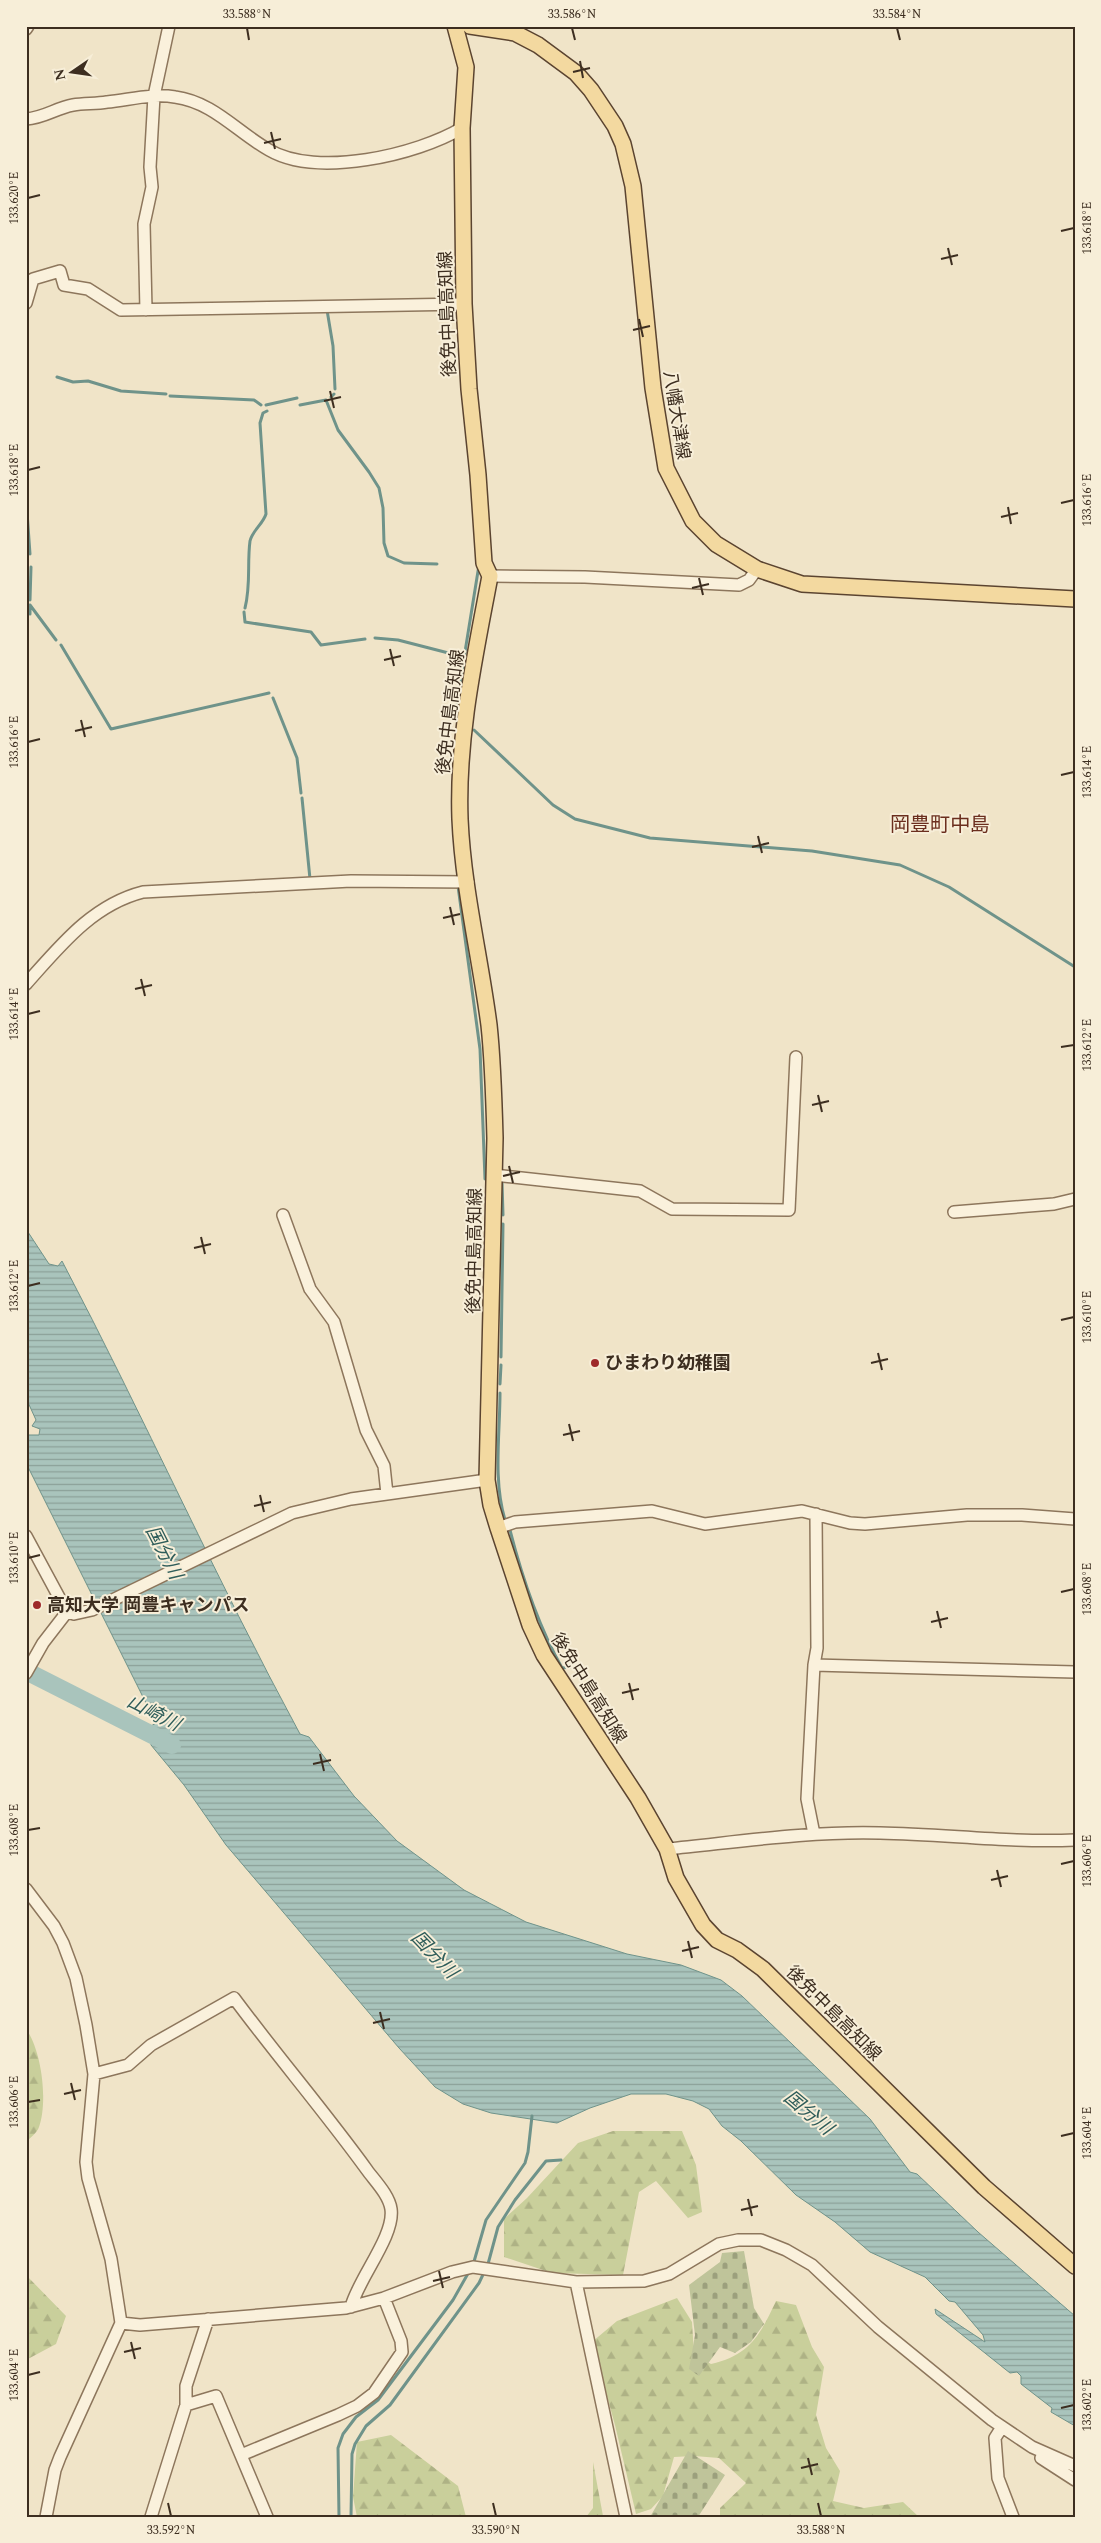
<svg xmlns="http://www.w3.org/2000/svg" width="1101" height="2543" font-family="Spectral,'Noto Sans JP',serif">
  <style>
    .forest { fill: url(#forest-firs) }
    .cemetery { fill: url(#cemetery-stones) }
    .water { fill: url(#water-rules); stroke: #6f938a }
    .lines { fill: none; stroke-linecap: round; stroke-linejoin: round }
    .stream { stroke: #6f938a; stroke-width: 3 }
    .river { stroke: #a9c4bc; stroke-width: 18 }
    .minor-casing { stroke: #8d765c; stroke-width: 14 }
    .major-casing { stroke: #5b4430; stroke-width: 18 }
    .minor { stroke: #faf1dc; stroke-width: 11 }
    .major { stroke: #f3d9a0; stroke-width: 15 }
    .ticks { fill: none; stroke: #3d2e20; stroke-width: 2 }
    .poi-dot { fill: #9e2a2b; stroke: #f7eed8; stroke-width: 2 }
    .labels { text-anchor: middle; stroke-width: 4; stroke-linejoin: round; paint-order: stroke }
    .street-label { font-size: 18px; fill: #3d2e20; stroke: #f7eed8 }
    .poi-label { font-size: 18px; font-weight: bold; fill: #3d2e20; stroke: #f7eed8; text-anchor: start }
    .water-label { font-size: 19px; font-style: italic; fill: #2f5d5a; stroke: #f7eed8 }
    .quarter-label { font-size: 20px; fill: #6b2e1e; stroke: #f7eed8 }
    .neatline { fill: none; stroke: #3d2e20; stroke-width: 2 }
    .ticks-label { font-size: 12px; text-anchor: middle; fill: #3d2e20 }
  </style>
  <defs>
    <pattern id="forest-firs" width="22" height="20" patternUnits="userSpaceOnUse" patternTransform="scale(1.25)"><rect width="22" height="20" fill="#c9cf9b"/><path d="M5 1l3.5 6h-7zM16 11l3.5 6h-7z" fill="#aeb285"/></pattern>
    <pattern id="cemetery-stones" width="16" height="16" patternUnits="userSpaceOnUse" patternTransform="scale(1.25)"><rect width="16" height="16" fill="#bfc49a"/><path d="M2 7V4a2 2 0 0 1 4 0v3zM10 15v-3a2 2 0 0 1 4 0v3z" fill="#9ca07d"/></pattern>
    <pattern id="water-rules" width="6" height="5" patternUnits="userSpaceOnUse" patternTransform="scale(1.25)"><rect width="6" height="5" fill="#a9c4bc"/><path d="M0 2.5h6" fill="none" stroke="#8ba098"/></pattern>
  </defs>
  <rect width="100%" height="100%" fill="#f0e4c8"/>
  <path class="forest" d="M26,2029C42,2051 48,2102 39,2127C37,2133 30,2138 26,2142Z
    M613,2131H682L696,2165L702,2212L688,2218L656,2181L639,2192L623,2275L552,2273L504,2257V2219L527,2198L578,2143Z
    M26,2275L66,2316L56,2344L26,2360Z
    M677,2298L692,2322L694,2354L711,2364C750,2355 760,2335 776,2301L796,2305L812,2347L824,2367L816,2415L826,2448L840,2471L833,2501L864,2508L903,2502L919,2517H720V2508L746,2483L719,2458L694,2456L674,2457L663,2496L651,2509L636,2514L615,2425L592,2342L617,2321Z
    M391,2435L458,2486L466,2517H357L353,2497L357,2442Z
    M593,2462L603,2516V2517H586L593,2508Z"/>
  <path class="cemetery" d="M744,2251L754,2308L764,2324L751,2342L735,2353L720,2347L699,2376L689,2369L695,2335L689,2285L720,2262L722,2253Z
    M688,2451L725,2475L698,2517H650Z"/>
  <path class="water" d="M26,1229L49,1264L58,1266L62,1261C144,1417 216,1579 300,1734L309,1737L354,1796L397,1841L464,1890L526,1922L627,1954L681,1965L721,1980L742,1996L870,2119L910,2172L917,2174L978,2232L1075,2316V2426L1051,2412L1052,2408L1021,2384V2376L1017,2372L1010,2373L936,2314L935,2309L985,2342L983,2335L955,2302L949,2301L925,2277L870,2252L835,2222L796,2195L741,2141L722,2126L709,2109L693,2101L666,2094H631L590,2108L557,2123L491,2113L463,2104L435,2087L399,2048L226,1845L184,1785L151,1745V1726L156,1723L26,1463V1435H39L40,1429L32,1426L36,1420L26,1398Z"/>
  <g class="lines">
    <path class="stream" d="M327,310L333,346L335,389
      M57,377L73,382L88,381L121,391L166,394
      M170,396L254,400L261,405
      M331,397L334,394
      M266,405L297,398
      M300,405L326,400L338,430L369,472L379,488L383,508L384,543L388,556L404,563L437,564
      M26,498L30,554
      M30,600L31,567
      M30,605L56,640
      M30,605V614
      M245,608C251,585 247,563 250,541C252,531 263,524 266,514L260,423L263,413L267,411
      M244,612L245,622L311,632L321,645L365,639
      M375,638L398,640L464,657
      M61,645L111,729L269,693
      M464,658L479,565
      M273,698L297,758L301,793
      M455,718L463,665
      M474,730L553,805L575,819L650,838L812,851L900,865L949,887L1075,967
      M302,798L310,879
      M456,886H458L480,1049L485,1179
      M502,1182L503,1215
      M501,1357L503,1224
      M500,1384L501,1365
      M500,1393C500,1434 493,1480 505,1520
      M510,1530C522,1577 538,1625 562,1668L570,1667
      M473,2265L486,2220L525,2163L528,2152L532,2116
      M339,2517L338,2448L343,2434L356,2417L378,2400L453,2300L470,2270
      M351,2517L352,2454L355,2444L366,2426L390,2405L479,2283L488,2264L498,2227L515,2200L546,2161L561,2160"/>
    <path class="river" d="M26,1671L172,1745"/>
    <g class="minor-casing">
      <path id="minor" d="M26,29L28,26
        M26,119C44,118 56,108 73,105C84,103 96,104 107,102C129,100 152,93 175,97C213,102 237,132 269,150C317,178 417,155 462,128
        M26,303L33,279L60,271L64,285L88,289L121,310L464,304
        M146,310L144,224L152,187L150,167L154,96L169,26
        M490,576L585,577L739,585L749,580L757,569
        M26,984C60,946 92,905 143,892L351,881L468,882
        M494,1175L640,1191L672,1209L789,1210L796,1057
        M954,1212L1054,1204L1075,1199
        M283,1215L310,1289L334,1322L366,1430L384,1466L387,1494
        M498,1528L515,1522L652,1511L705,1524L802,1511L850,1523L865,1524L967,1515H1022L1075,1519
        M26,1536L67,1612L74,1614L92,1610L292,1513L351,1499L487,1480
        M814,1665L1075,1672
        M26,1673L43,1643L67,1612
        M814,1834L807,1799L814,1665L817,1648L816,1514
        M667,1849C738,1842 809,1831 880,1833C945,1834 1010,1843 1075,1840
        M26,1889L54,1926L63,1943L76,1978L86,2025L94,2074L86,2162L88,2178L111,2259L121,2323L60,2457L55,2470L46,2517
        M94,2074L128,2065L151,2045L234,1998C277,2056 325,2112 367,2170C375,2181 389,2195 391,2209C395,2236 358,2279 351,2307
        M576,2282L626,2517
        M121,2323L140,2325L346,2308L384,2298L452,2272L473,2267L576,2282L644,2281L669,2274L719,2244L738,2240H761L786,2250L812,2265L878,2327L992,2420L1032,2447L1075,2466
        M186,2405L216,2396L267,2517
        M1002,2427L995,2438L998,2478L1013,2517
        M241,2455L338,2415L357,2406L374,2393L402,2352L401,2341L384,2298
        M1041,2458L1075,2480
        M151,2517L186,2405V2386L208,2319"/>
    </g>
    <g class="major-casing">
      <path id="major" d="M455,26L466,67L462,128L464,304L469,389L478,475L484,563L490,576C475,656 457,737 460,819C463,888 480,956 489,1025C493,1062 494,1100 495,1138L487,1480L491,1505L498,1528L530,1625L544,1655L638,1798L667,1849L676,1878L703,1925L717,1940L737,1950L763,1969L984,2187L1075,2266
        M470,26L515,33L538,45L576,73L591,90L615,126L623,144L633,186L653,388L666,468L693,521L716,544L757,569L802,584L1075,599"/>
    </g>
    <use href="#minor" class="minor"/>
    <use href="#major" class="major"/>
  </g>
  <path class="ticks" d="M247,28L249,40M572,28L575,40M897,28L900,40M580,61L583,78M573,72L590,68M271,132L275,149M264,143L281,139M28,198L40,195M1061,231L1074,228M948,248L952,265M941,259L958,255M639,319L643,337M633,330L650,326M330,391L334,408M324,401L341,397M28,470L40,467M1061,503L1074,500M1008,507L1011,524M1001,517L1018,513M699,578L703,595M692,588L709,584M390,649L394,666M384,660L401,656M81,720L85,737M75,731L92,727M28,742L40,739M1061,775L1074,772M758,836L762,853M752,847L769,843M450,907L454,925M443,918L460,914M141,979L145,996M135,989L152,985M28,1014L40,1011M1061,1047L1074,1045M818,1095L822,1112M812,1105L829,1101M509,1166L513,1183M503,1176L520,1172M201,1237L205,1254M194,1248L211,1244M28,1286L40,1283M1061,1320L1074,1317M878,1353L882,1370M871,1363L888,1359M569,1424L573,1441M563,1435L580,1431M260,1495L264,1512M254,1506L271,1502M28,1558L40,1555M1061,1592L1074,1589M937,1611L941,1628M931,1622L948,1618M629,1683L633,1700M622,1693L639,1689M320,1754L324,1771M313,1764L331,1760M28,1830L40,1828M1061,1864L1074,1861M997,1870L1001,1887M991,1880L1008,1876M688,1941L692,1958M682,1951L699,1947M380,2012L384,2029M373,2023L390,2019M71,2083L75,2100M64,2094L81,2090M28,2102L40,2100M1061,2136L1074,2133M748,2199L752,2216M741,2210L758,2206M439,2271L443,2288M433,2281L450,2277M131,2342L135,2359M124,2352L141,2348M28,2375L40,2372M1061,2408L1074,2405M808,2458L812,2475M801,2468L818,2464M168,2503L171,2516M493,2503L496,2516M818,2503L821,2516"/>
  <g class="poi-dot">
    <circle cx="595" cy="1363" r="5"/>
    <circle cx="37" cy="1605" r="5"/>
  </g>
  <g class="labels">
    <g class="street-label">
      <text transform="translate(447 314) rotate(-92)" y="6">後免中島高知線</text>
      <text transform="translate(677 415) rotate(81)" y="6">八幡大津線</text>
      <text transform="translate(450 712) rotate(-83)" y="6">後免中島高知線</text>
      <text transform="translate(474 1251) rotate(-89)" y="6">後免中島高知線</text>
      <text transform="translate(589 1688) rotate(58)" y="6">後免中島高知線</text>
      <text transform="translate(834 2013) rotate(45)" y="6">後免中島高知線</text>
    </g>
    <g class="poi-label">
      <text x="605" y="1369">ひまわり幼稚園</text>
      <text x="47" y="1611">高知大学 岡豊キャンパス</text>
    </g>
    <g class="water-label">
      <text transform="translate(165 1552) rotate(63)" y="7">国分川</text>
      <text transform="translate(154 1712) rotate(27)" y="7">山崎川</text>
      <text transform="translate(435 1954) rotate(46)" y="7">国分川</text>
      <text transform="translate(809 2112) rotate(40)" y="7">国分川</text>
    </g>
    <g class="quarter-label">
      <text x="940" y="831">岡豊町中島</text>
    </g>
  </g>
  <rect width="1101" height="2543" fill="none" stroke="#f7eed8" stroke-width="55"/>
  <g transform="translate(72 72) rotate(257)" stroke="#f7eed8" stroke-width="4" paint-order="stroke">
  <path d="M0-4L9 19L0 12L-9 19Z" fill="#3d2e20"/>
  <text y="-8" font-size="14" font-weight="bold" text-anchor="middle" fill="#3d2e20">N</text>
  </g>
  <rect x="28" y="28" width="1046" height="2488" class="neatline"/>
  <g class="ticks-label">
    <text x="247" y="18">33.588°N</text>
    <text x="572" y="18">33.586°N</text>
    <text x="897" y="18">33.584°N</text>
    <text transform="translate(14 198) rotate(-90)" y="4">133.620°E</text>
    <text transform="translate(1087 228) rotate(-90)" y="4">133.618°E</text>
    <text transform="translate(14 470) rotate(-90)" y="4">133.618°E</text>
    <text transform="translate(1087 500) rotate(-90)" y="4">133.616°E</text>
    <text transform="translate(14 742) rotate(-90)" y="4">133.616°E</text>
    <text transform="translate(1087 772) rotate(-90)" y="4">133.614°E</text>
    <text transform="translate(14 1014) rotate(-90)" y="4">133.614°E</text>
    <text transform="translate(1087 1045) rotate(-90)" y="4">133.612°E</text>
    <text transform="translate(14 1286) rotate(-90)" y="4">133.612°E</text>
    <text transform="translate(1087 1317) rotate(-90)" y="4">133.610°E</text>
    <text transform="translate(14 1558) rotate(-90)" y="4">133.610°E</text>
    <text transform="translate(1087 1589) rotate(-90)" y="4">133.608°E</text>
    <text transform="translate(14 1830) rotate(-90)" y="4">133.608°E</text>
    <text transform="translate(1087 1861) rotate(-90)" y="4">133.606°E</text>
    <text transform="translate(14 2102) rotate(-90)" y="4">133.606°E</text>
    <text transform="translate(1087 2133) rotate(-90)" y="4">133.604°E</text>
    <text transform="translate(14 2375) rotate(-90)" y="4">133.604°E</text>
    <text transform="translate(1087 2405) rotate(-90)" y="4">133.602°E</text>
    <text x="171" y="2534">33.592°N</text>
    <text x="496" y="2534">33.590°N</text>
    <text x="821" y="2534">33.588°N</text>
  </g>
</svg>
